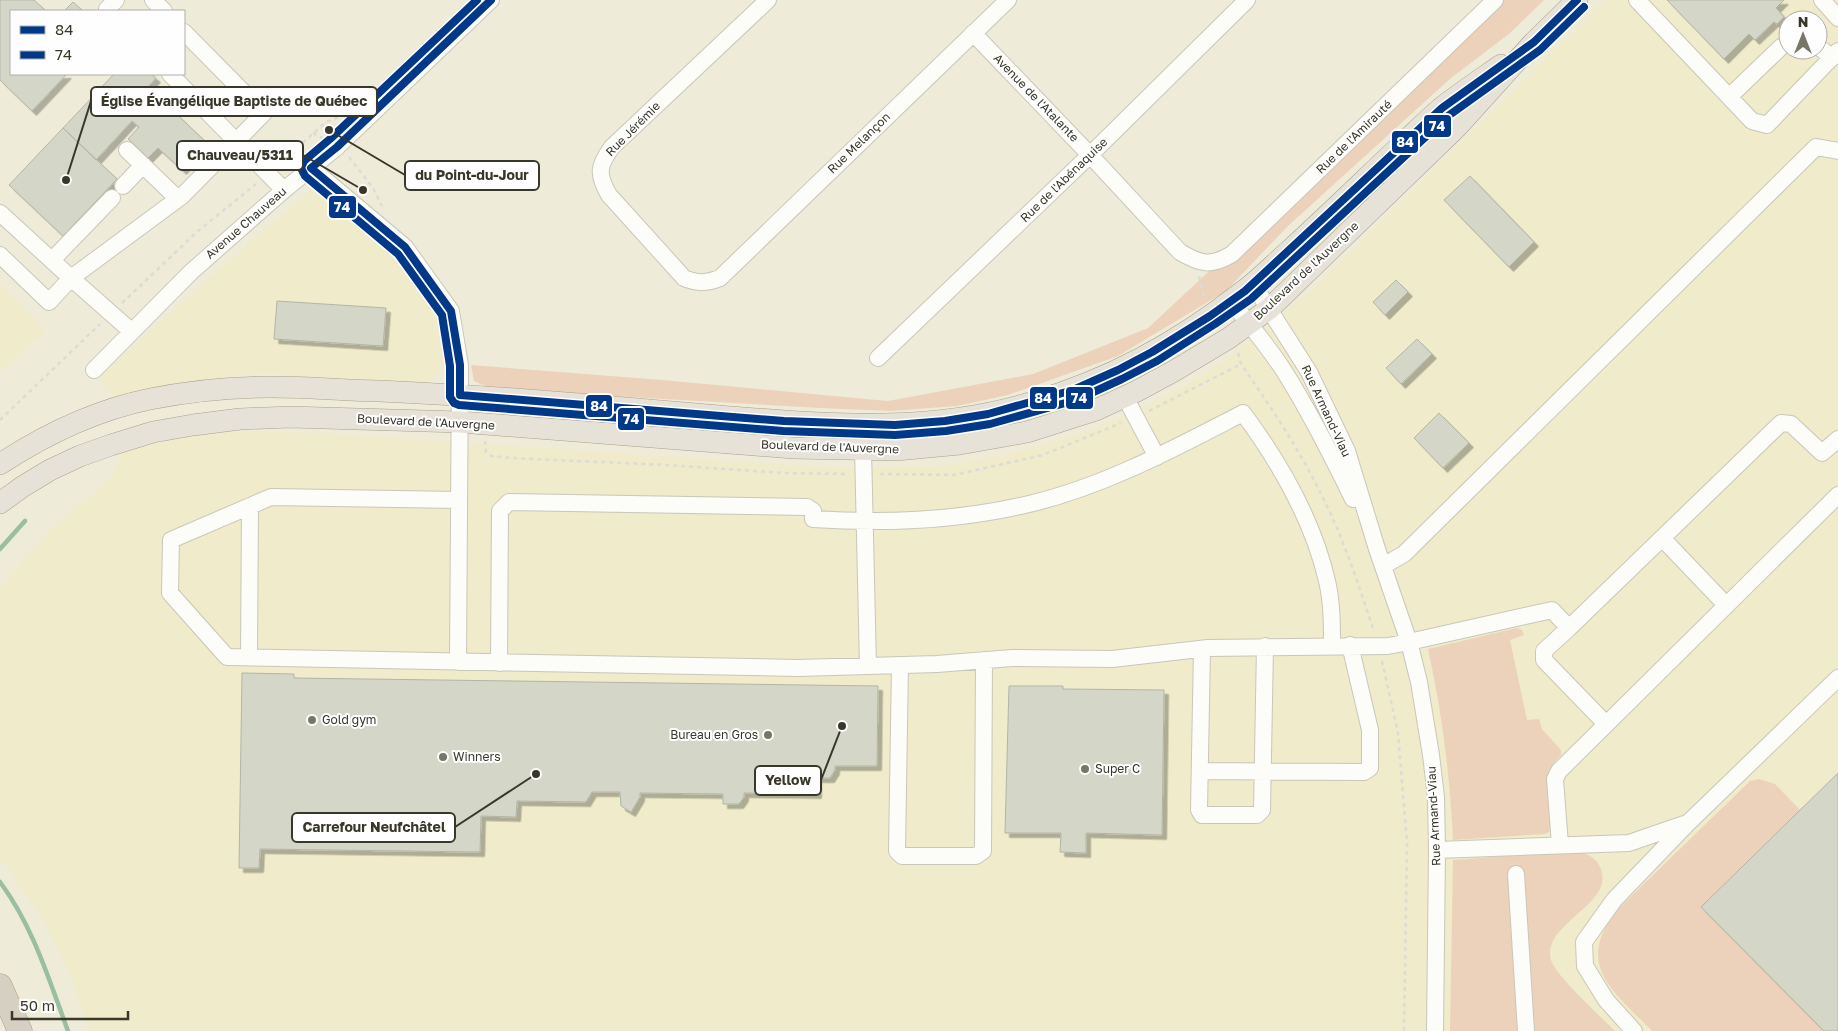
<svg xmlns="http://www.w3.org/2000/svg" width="1838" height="1031" font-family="'Golos Text',sans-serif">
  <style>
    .built { fill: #efebcb; fill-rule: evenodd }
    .green { fill: #edd2bb }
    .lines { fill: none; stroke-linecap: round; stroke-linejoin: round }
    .stream { stroke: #9abea1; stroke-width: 4.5 }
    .building { fill: #d4d6c7; stroke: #b3b5a6; filter: url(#shadow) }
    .minor-casing { stroke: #c9c7b9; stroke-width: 18 }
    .major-casing { stroke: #a8a18c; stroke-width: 22 }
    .highway-casing { stroke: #a8a18c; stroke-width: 25 }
    .path { stroke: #dcdcd6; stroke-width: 2.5; stroke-dasharray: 4 4; stroke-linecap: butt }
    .minor { stroke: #fcfcf9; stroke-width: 16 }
    .major { stroke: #e6e2d8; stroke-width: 21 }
    .highway { stroke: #d6d0c3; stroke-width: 24 }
    .bus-1-casing { stroke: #fefefe; stroke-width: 11 }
    .bus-2-casing { stroke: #fefefe; stroke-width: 11 }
    .bus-1 { stroke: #013888; stroke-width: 8 }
    .bus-2 { stroke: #013888; stroke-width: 8 }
    .poi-dot { fill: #787666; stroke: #fefefe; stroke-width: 2 }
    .labels { text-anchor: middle; stroke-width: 4; stroke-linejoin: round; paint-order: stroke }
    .street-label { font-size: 12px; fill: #383729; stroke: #fefefe }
    .poi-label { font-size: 12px; fill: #383729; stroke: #fefefe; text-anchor: start }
    .leader { fill: none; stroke: #383729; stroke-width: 2 }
    .callout-dot { fill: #383729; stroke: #fefefe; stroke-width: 2 }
    .callout { fill: #fefefe; stroke: #383729; stroke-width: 2 }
    .callout-label { font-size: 14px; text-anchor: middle; font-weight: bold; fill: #383729 }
    .line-badge { stroke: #fefefe; stroke-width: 2 }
    .badge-label { font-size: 14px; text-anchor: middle; font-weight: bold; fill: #fff }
  </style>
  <defs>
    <filter id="shadow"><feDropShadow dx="4.5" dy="4.5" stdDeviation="0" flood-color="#0004"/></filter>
  </defs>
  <rect width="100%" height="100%" fill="#eeecd8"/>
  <path class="built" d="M1605,0H1838V1031H90L70,974L45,923L7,867L0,859V587L50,530L110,479L122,452L176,439L230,431H257L337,434L838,468L946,466L1017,452L1079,434L1133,412L1188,384L1228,358L1312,290ZM1788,20H1818V50H1788Z
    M318,184L403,268L431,304L443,337L444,368L428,384L261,373L170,384L114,398L99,377L218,270Z
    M0,283L46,331L0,372Z"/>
  <path class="green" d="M1495,0H1544L1509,34L1451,78L1288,226L1226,291L1118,356L1008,395L957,406L891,411L819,408L492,389L474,381L471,365L663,380L888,401L1033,374L1148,328L1220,261Z
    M1517,628L1522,630L1524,635L1510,640L1527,720L1539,719L1542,729L1561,750V755L1553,764L1547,784L1550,828L1549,832L1545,834L1453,840C1450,776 1442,712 1428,649Z
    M1759,779L1775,784L1800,810L1701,907L1824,1031H1652C1612,990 1572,963 1620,907L1750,781Z
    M1573,851C1584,852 1593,855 1599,865C1620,904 1540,922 1551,960C1555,975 1602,1018 1615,1031H1450L1453,860Z"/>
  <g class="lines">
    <path class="stream" d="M0,549L25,521
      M0,882C33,926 49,980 68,1031"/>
  </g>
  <path class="building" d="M0,0H34L46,11H11V74H67L32,111L0,80Z
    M1667,0H1784L1776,8L1784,17L1777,24L1774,22L1755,40L1749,34L1724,59Z
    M73,2L83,11H64Z
    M114,74H151L156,78L148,87L207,143L182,170L158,148L148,158L128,139L139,127L132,121L96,160L63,128Z
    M63,128L117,179L63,236L9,185Z
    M1470,176L1534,242L1509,267L1444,200Z
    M1396,280L1408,292L1385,315L1373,302Z
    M277,301L386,308L383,346L274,339Z
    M1417,339L1432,354L1401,384L1386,368Z
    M1439,413L1469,443L1443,468L1414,438Z
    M242,673L294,674V678L878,686L877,766H835V770L830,778H817V794L744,793V797L739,804H723V794L640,793V797L631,812L621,806L620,792H592L586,802L517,801L516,817L481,816L480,852L260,849L259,868H239Z
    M1009,686H1063V689L1164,690L1162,835L1086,833V853L1060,852L1061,833H1005Z
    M1838,773V1031H1824L1701,907Z"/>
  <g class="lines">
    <g class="minor-casing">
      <path id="minor" d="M153,0L164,11
        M768,0L612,147C598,166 597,174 609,195L684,278C698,284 707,283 720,278L1008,0
        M1637,0L1752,121L1767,125L1838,51
        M1822,0L1838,18
        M109,11L107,9L116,0
        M973,33L1090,155L1180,252C1200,264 1211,267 1232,254L1495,0
        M1818,46L1832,58
        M170,74L284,190
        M1729,97L1781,47
        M127,150L178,199
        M311,168L405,247L451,311L460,365L458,662
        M123,186L143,165
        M0,213L71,278L182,196L264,113L184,32
        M0,255L49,302L71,278L131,331
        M52,260L112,198
        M1253,284L1309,372L1347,451L1377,549L1409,642L1419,682L1431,755L1436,797L1437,850L1435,1031
        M1231,301C1249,324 1268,346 1284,371C1310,412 1332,456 1353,499
        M878,358L1090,155L1247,0
        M94,370L191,272L284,190L337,147L491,0
        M1125,397L1157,457
        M863,449L868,666
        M459,500L271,497L171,540L170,593L227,657L798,668L937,664L1012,658L1112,659L1208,648L1388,646L1409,642L1552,610L1569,628L1781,423L1791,424L1822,453L1838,439
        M1662,538L1726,605
        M1383,566L1404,554L1816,147L1838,151
        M1569,628L1544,651V660L1606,724
        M1202,649L1199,810L1202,815H1257L1262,810L1265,646
        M249,657L250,506
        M499,663L500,511L509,502L807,507L813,511V519C887,524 957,521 1029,504C1105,486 1175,448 1243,413C1280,463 1313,520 1327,581C1332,602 1332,624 1332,646
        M900,665L897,851L902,856H976L983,851L984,660
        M1200,771L1364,772L1370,768V730L1350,645
        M1560,845L1555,779L1559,771L1838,495
        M1437,850L1629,843L1684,824
        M1516,874L1526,1031
        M1634,1031L1606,1000L1585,966L1584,942L1614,900L1688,823L1838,678"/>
    </g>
    <g class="major-casing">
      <path id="major" d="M0,464C46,434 96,410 150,399C190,391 232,387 272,387C308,387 343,390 379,391C497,396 614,407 731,417C834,425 932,433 1033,402C1109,380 1180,341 1242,292C1260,279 1275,263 1291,249C1328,215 1363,181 1399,147C1413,134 1427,120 1441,108C1460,93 1481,79 1501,65
        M0,503L22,487L50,470L80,456L111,445L153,432L193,425L240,419L290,417L460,422L793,448L896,450L960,444L1027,432L1096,410L1137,391L1174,371L1229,338L1269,309L1457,127L1534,42L1577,0"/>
    </g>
    <g class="highway-casing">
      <path id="highway" d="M0,986L20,1031"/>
    </g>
    <path class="path" d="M313,133L324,139
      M349,157L373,188L382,206
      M279,164L326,122L344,115L357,104
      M1199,276L1204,297
      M122,303L198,231L256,184
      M1238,353L1241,364C1271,407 1301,452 1324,500C1345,542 1359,587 1374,631
      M1149,411L1241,364
      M0,420L100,324
      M485,441L486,452L491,456L511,458L666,465L784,473L849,474
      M880,474L954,475L1043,455L1121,423
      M1382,661L1398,733L1407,843L1404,1031"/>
    <use href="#minor" class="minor"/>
    <use href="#major" class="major"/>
    <use href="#highway" class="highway"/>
    <g class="bus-1-casing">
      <path id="bus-1" d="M491,0L337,147L311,168L405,247L451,311L460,365V395L784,421L895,425L945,421L988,414L1073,390L1118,370L1152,352L1210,316L1245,291L1442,108L1534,42L1577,0"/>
    </g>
    <g class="bus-2-casing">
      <path id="bus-2" d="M477,0L330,139L304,161L301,168L305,176L398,254L442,315L450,366V397L454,403L459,405L783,431L895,435L946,431L990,424L1076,400L1122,379L1157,361L1215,324L1251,299L1448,116L1540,50L1584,7"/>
    </g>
    <use href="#bus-1" class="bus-1"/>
    <use href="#bus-2" class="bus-2"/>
  </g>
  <g class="poi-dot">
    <circle cx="312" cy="720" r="5"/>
    <circle cx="768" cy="735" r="5"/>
    <circle cx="443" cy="757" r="5"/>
    <circle cx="1085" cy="769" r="5"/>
  </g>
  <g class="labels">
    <g class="street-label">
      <text transform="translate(1036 98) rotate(46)" y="4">Avenue de l'Atalante</text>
      <text transform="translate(633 129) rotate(-45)" y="4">Rue Jérémie</text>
      <text transform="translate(1354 137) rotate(-44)" y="4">Rue de l'Amirauté</text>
      <text transform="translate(859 143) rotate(-44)" y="4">Rue Melançon</text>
      <text transform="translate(1064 180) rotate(-44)" y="4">Rue de l'Abénaquise</text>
      <text transform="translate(246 223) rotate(-41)" y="4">Avenue Chauveau</text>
      <text transform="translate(1306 271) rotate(-43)" y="4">Boulevard de l'Auvergne</text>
      <text transform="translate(1326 411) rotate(65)" y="4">Rue Armand-Viau</text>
      <text transform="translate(426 422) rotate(3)" y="4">Boulevard de l'Auvergne</text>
      <text transform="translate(830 447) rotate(2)" y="4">Boulevard de l'Auvergne</text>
      <text transform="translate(1434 816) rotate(-93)" y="4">Rue Armand-Viau</text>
    </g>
    <g class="poi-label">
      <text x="322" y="724">Gold gym</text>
      <text x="758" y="739" text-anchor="end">Bureau en Gros</text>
      <text x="453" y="761">Winners</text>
      <text x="1095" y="773">Super C</text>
    </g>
  </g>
  <path class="leader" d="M66 180L91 101M363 190L303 155M329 130L405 175M842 726L821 780M536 774L455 827"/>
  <g class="callout-dot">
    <circle cx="66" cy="180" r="5"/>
    <circle cx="363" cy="190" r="5"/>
    <circle cx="329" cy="130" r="5"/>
    <circle cx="842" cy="726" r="5"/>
    <circle cx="536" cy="774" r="5"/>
  </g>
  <g class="callout">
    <rect x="91" y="87" width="286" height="29" rx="5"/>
    <rect x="177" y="141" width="126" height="29" rx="5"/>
    <rect x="405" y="161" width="134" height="29" rx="5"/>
    <rect x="755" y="766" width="66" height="29" rx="5"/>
    <rect x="292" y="813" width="163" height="29" rx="5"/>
  </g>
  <g class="callout-label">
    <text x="234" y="106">Église Évangélique Baptiste de Québec</text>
    <text x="240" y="160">Chauveau/5311</text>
    <text x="472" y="180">du Point-du-Jour</text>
    <text x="788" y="785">Yellow</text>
    <text x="374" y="832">Carrefour Neufchâtel</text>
  </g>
  <g class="line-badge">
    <rect x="1423" y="114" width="29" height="24" rx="5" fill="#013888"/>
    <rect x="1391" y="130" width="28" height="24" rx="5" fill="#013888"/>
    <rect x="328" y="195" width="29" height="24" rx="5" fill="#013888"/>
    <rect x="1029" y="386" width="29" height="24" rx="5" fill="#013888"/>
    <rect x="1065" y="386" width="29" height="24" rx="5" fill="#013888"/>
    <rect x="585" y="394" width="28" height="24" rx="5" fill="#013888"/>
    <rect x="617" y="407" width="28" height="24" rx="5" fill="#013888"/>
  </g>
  <g class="badge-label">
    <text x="1437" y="131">74</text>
    <text x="1405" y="147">84</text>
    <text x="342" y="212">74</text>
    <text x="1043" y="403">84</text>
    <text x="1079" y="403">74</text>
    <text x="599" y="411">84</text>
    <text x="631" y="424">74</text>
  </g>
  <rect x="10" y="10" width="175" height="65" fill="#fefefe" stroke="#afaea9"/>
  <rect x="20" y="26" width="25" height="8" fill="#013888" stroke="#afaea9"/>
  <text x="55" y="35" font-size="15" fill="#383729">84</text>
  <rect x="20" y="51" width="25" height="8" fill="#013888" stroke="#afaea9"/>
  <text x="55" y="60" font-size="15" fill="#383729">74</text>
  <g transform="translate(1803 35)"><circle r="24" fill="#fefefe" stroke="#afaea9"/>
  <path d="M0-4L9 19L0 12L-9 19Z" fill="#787666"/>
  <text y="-8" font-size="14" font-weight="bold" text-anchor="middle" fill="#383729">N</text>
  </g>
  <path d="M12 1011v8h116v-8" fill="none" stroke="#383729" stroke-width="2.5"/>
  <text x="20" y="1011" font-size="15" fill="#383729" stroke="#fefefe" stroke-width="4" paint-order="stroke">50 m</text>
</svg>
